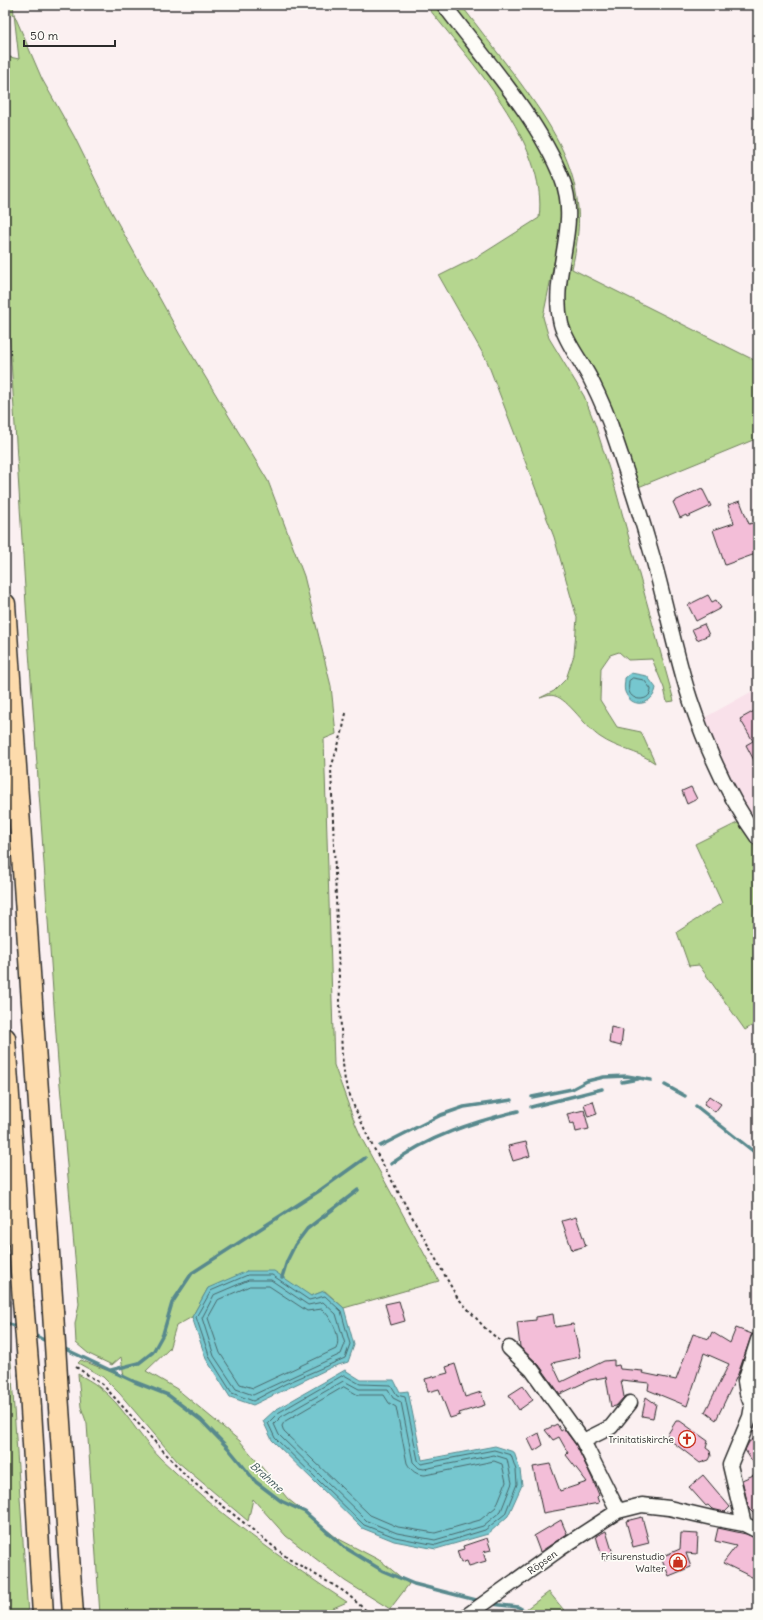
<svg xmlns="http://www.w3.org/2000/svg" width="763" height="1620" font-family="Delius,sans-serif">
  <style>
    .built { fill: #f9e1ea }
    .green { fill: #b5d68f; stroke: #70805d }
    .water { fill: #76c7cf; stroke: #58898d }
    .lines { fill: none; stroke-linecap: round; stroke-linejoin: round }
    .shore { stroke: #49696d; stroke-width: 1 }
    .stream { stroke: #58898d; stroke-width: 3.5 }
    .building { fill: #f3bed8; stroke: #2b2b2b }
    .minor-casing { stroke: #2b2b2b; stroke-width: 17 }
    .highway-casing { stroke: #2b2b2b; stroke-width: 23 }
    .path { stroke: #2b2b2b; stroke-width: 2; stroke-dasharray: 3 3; stroke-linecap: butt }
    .minor { stroke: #fdfcf7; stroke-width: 14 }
    .highway { stroke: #fddbac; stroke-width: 20 }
    .highway-bridge-casing { stroke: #2b2b2b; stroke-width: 23; stroke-linecap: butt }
    .highway-bridge { stroke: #fddbac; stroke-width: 20 }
    .labels { text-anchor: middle; stroke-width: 3.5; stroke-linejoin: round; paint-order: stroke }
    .poi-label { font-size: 10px; fill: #2b2b2b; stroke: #fdfcf7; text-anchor: end }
    .street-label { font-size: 10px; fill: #2b2b2b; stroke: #fdfcf7 }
    .water-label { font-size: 11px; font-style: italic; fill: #425a5c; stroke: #fdfcf7 }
  </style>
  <rect width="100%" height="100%" fill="#fbf0f1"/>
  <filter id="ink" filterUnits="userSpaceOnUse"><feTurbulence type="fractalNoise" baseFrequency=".025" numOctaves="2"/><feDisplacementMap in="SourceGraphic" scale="8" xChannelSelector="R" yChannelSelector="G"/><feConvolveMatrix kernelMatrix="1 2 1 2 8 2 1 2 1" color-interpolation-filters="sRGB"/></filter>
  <g filter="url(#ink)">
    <path class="built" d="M758,688V825L744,804L720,758L704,718Z"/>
    <path class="green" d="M5,5H13L14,14L42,79L74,136L109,207L180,335L268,481L304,576L331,686L336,734L324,739L334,1065L355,1123L363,1141L439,1281L344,1308L325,1291L311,1296L208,1288L192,1317L176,1326L169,1349L146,1371L177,1389L240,1441L288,1499L337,1538L381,1561L409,1584L390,1609L345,1581L286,1536L253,1499L248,1521L178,1462L120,1394L103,1377L78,1363L81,1360L124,1377L121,1357L112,1365L89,1354L76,1343L75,1324L79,1304L58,1062L28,637L5,263V56L19,59L14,14L5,16Z
      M426,5H437L523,120L548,162L559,192L562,205L561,229L543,317L549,338L584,396L595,424L616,491L674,701L667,702L664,688L652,659L628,660L619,652L610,655L601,668L600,700L617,727L641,732L655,763C638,751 617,749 600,737C586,728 568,699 555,696C550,694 544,697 540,698L554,691L566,679L574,655L577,618L554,537L487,361L439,276L479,256L539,218C549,144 469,60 426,5Z
      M451,5H461C479,28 496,51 513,73C544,115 574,155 578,208C580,229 576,249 572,269L758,362V438L636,488L571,337L562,302L566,268L572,244V200Z
      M739,822L758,850V1022L745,1030L699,965L689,966L677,932L722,903L695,844Z
      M5,1339H7L11,1364L28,1615H5Z
      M78,1374C85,1378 93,1382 99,1387C124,1406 138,1436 160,1458C217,1513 281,1559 347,1602L317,1615H100L87,1424L81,1407Z
      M549,1592L568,1615H518Z"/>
    <path class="water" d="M631,673L647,676L656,688C653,705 633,709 626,694C623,689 625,683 625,678Z
      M247,1271H274L311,1296L324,1291L344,1308L354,1345L348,1362L332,1367L253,1405L230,1397L206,1359L192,1317L208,1288Z
      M345,1370L361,1380H394L400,1392L408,1391L422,1460L495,1446L514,1452L520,1470L522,1485L508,1516L488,1534L436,1549L394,1541L362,1528L272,1440L263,1421L275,1410Z"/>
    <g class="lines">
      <path class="shore" d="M633,678L644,680L651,689C651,702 632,702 629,691C628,688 629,684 629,681Z
        M248,1275H272L309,1300L325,1296L341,1311L350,1344L345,1358L285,1384L253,1401L232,1393L210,1358L196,1317L211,1291Z
        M249,1280H271L308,1305L323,1302L336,1314L345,1344L341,1354L253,1395L236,1389L214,1356L202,1318L214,1295Z
        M250,1286H269L307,1311L322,1309C331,1317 342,1337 336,1349L253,1388L240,1384L220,1353L208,1318L218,1300Z
        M344,1375L360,1384L391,1385L397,1395L405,1397L418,1460L421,1464L494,1450L511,1455L516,1470L517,1484L505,1514L485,1530L436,1545L395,1537L364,1525L275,1438L268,1423L278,1413Z
        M344,1381L359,1389H388L393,1398L401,1402L413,1462L419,1468L424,1469L494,1455L507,1459L512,1483L501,1511L483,1526L435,1540L397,1533L367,1521L279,1435L274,1424L281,1417Z
        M344,1387L358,1395H384L389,1403L396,1407L407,1463C411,1471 417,1475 425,1475L494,1461L502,1464L506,1482L496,1507L480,1520L435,1533L398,1527L370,1515L284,1432L282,1426L284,1422Z"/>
      <path class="stream" d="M622,1082L638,1079
        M665,1085L685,1096
        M532,1097L572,1089L587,1081L604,1077L627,1076L651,1080
        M696,1106L758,1155
        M531,1107L602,1089
        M380,1146L441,1115L464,1107L512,1100
        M391,1164C429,1136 473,1122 518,1111
        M282,1277L287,1261L295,1245L307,1229L358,1190
        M5,1322L19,1328
        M32,1334L48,1342
        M63,1348L135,1382L168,1395L201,1420L228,1448L256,1482L281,1501L305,1512L344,1547L383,1571L414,1584L480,1601
        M111,1370L139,1363L153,1352L163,1334L172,1303L192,1273L319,1191L365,1158
        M492,1604L518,1607L533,1615"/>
    </g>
    <path class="building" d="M702,488L711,506L687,517L686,515L680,518L673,502Z
      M740,501L749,524L756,522L758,529V553L725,565L713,530L734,523L728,505Z
      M708,595L712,602L716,600L721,608L696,621L688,605Z
      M704,624L709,635L697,640L692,629Z
      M758,709V768L746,745L753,741L740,719Z
      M691,787L697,799L687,804L682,791Z
      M611,1027L623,1030L621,1046L609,1043Z
      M709,1096L721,1104L715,1112L704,1104Z
      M593,1101L597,1114L588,1117L584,1104Z
      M584,1110L589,1129L576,1132L574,1123L570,1124L567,1114Z
      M526,1142L530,1156L513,1161L508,1146Z
      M576,1217L586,1246L572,1250L562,1221Z
      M399,1301L405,1321L391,1325L385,1304Z
      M553,1314L555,1327L573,1324L580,1357L552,1363L561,1382L604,1361L614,1360V1366L619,1365L620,1369L643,1371L642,1373L676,1380L693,1334L709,1339L712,1332L730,1343L736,1328L752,1334L738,1374L716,1420L705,1412L729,1364L704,1353L687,1406L648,1390L649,1383L621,1380L624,1397L616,1406L611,1407L606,1377L590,1380L560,1394L539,1365L520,1347L517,1322L536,1320V1317Z
      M455,1364L465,1397L481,1392L485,1405L459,1413L460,1415L450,1418L439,1389L428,1392L425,1379L448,1373L446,1367Z
      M523,1386L533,1400L519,1410L509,1395Z
      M646,1397L656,1404L653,1418L642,1416Z
      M676,1421H680L708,1441L706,1448L710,1451L711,1456L709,1460L700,1463L666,1437Z
      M557,1424L561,1431L564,1429L576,1445L592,1478L599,1495L597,1497L599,1503L543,1513L533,1467L550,1464L560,1491L587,1482L566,1455L568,1453L559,1437L553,1440L545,1430Z
      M539,1433L543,1445L534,1451L528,1439Z
      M758,1436V1470L745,1450L749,1442Z
      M758,1473V1518L749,1509L742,1480Z
      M703,1475L730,1507L725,1512L712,1509L708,1505L706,1506L689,1487Z
      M642,1517L649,1543L633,1547L626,1521Z
      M561,1520L567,1534L540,1552L534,1536Z
      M718,1528L746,1534L758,1539V1580L723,1563L736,1546L715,1541Z
      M606,1531L614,1557L603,1560L596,1536Z
      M681,1533L698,1534L697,1554L686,1553L691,1567L669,1576L661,1557L680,1549Z
      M487,1538L491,1550L483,1552L486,1561L469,1566L467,1561L461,1563L457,1551L464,1549L463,1546Z"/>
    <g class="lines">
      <g class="minor-casing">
        <path id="minor" d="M444,5C483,57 539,119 562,179C581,226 549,275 561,324C566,343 582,362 591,380C600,398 608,416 614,435C627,473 639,510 650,548C665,598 674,650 690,699C706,747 728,797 758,838
          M509,1348L532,1370L583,1441L618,1511
          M583,1441L611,1427L630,1403
          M744,1524L730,1465L750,1417L752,1406L747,1393L745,1381L758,1340
          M468,1615L561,1548L618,1511L642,1505L669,1508L712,1518L744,1524L758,1531"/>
      </g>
      <g class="highway-casing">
        <path id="highway" d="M5,604L53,1312
          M5,1038L23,1301
          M29,1375L43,1615
          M58,1393L73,1615"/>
      </g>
      <path class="path" d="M346,713L342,733L331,768L342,1055L345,1081L353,1104L372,1145L457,1297L485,1328L499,1340
        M5,1335H6
        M76,1367L103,1385L188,1478L289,1559L345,1592L371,1615"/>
      <use href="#minor" class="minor"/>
      <use href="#highway" class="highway"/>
      <g class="highway-bridge-casing">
        <path id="highway-bridge" d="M23,1301L29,1375
          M53,1312L58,1393"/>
      </g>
      <use href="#highway-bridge" class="highway-bridge"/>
    </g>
  </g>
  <defs>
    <g id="church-ring" transform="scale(0.9)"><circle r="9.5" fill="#fdfcf7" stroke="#c8321e" stroke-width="1.5"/><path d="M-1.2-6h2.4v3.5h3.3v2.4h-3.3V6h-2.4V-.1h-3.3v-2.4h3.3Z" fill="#c8321e"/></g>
    <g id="shop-ring" transform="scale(0.9)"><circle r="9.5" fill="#fdfcf7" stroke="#c8321e" stroke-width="1.5"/><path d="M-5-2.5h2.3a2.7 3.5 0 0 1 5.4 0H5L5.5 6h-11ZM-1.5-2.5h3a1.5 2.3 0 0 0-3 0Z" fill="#c8321e"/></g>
  </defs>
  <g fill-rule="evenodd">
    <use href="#church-ring" x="687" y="1439"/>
    <use href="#shop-ring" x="678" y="1562"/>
  </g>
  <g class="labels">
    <g class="poi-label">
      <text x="674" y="1443">Trinitatiskirche</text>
      <text x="665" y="1560">Frisurenstudio<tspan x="665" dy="12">Walter</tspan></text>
    </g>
    <g class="street-label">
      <text transform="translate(542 1562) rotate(-36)" y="4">Röpsen</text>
    </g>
    <g class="water-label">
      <text transform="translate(267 1477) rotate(42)" y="4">Brahme</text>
    </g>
  </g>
  <rect width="763" height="1620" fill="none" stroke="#fdfcf7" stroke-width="20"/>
  <rect x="10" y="10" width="743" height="1600" fill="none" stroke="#2b2b2b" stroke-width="1.5" filter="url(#ink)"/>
  <path d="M24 40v6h91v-6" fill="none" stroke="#2b2b2b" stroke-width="2"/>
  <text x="30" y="40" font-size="12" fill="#2b2b2b" stroke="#fdfcf7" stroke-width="3" paint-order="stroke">50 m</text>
</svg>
